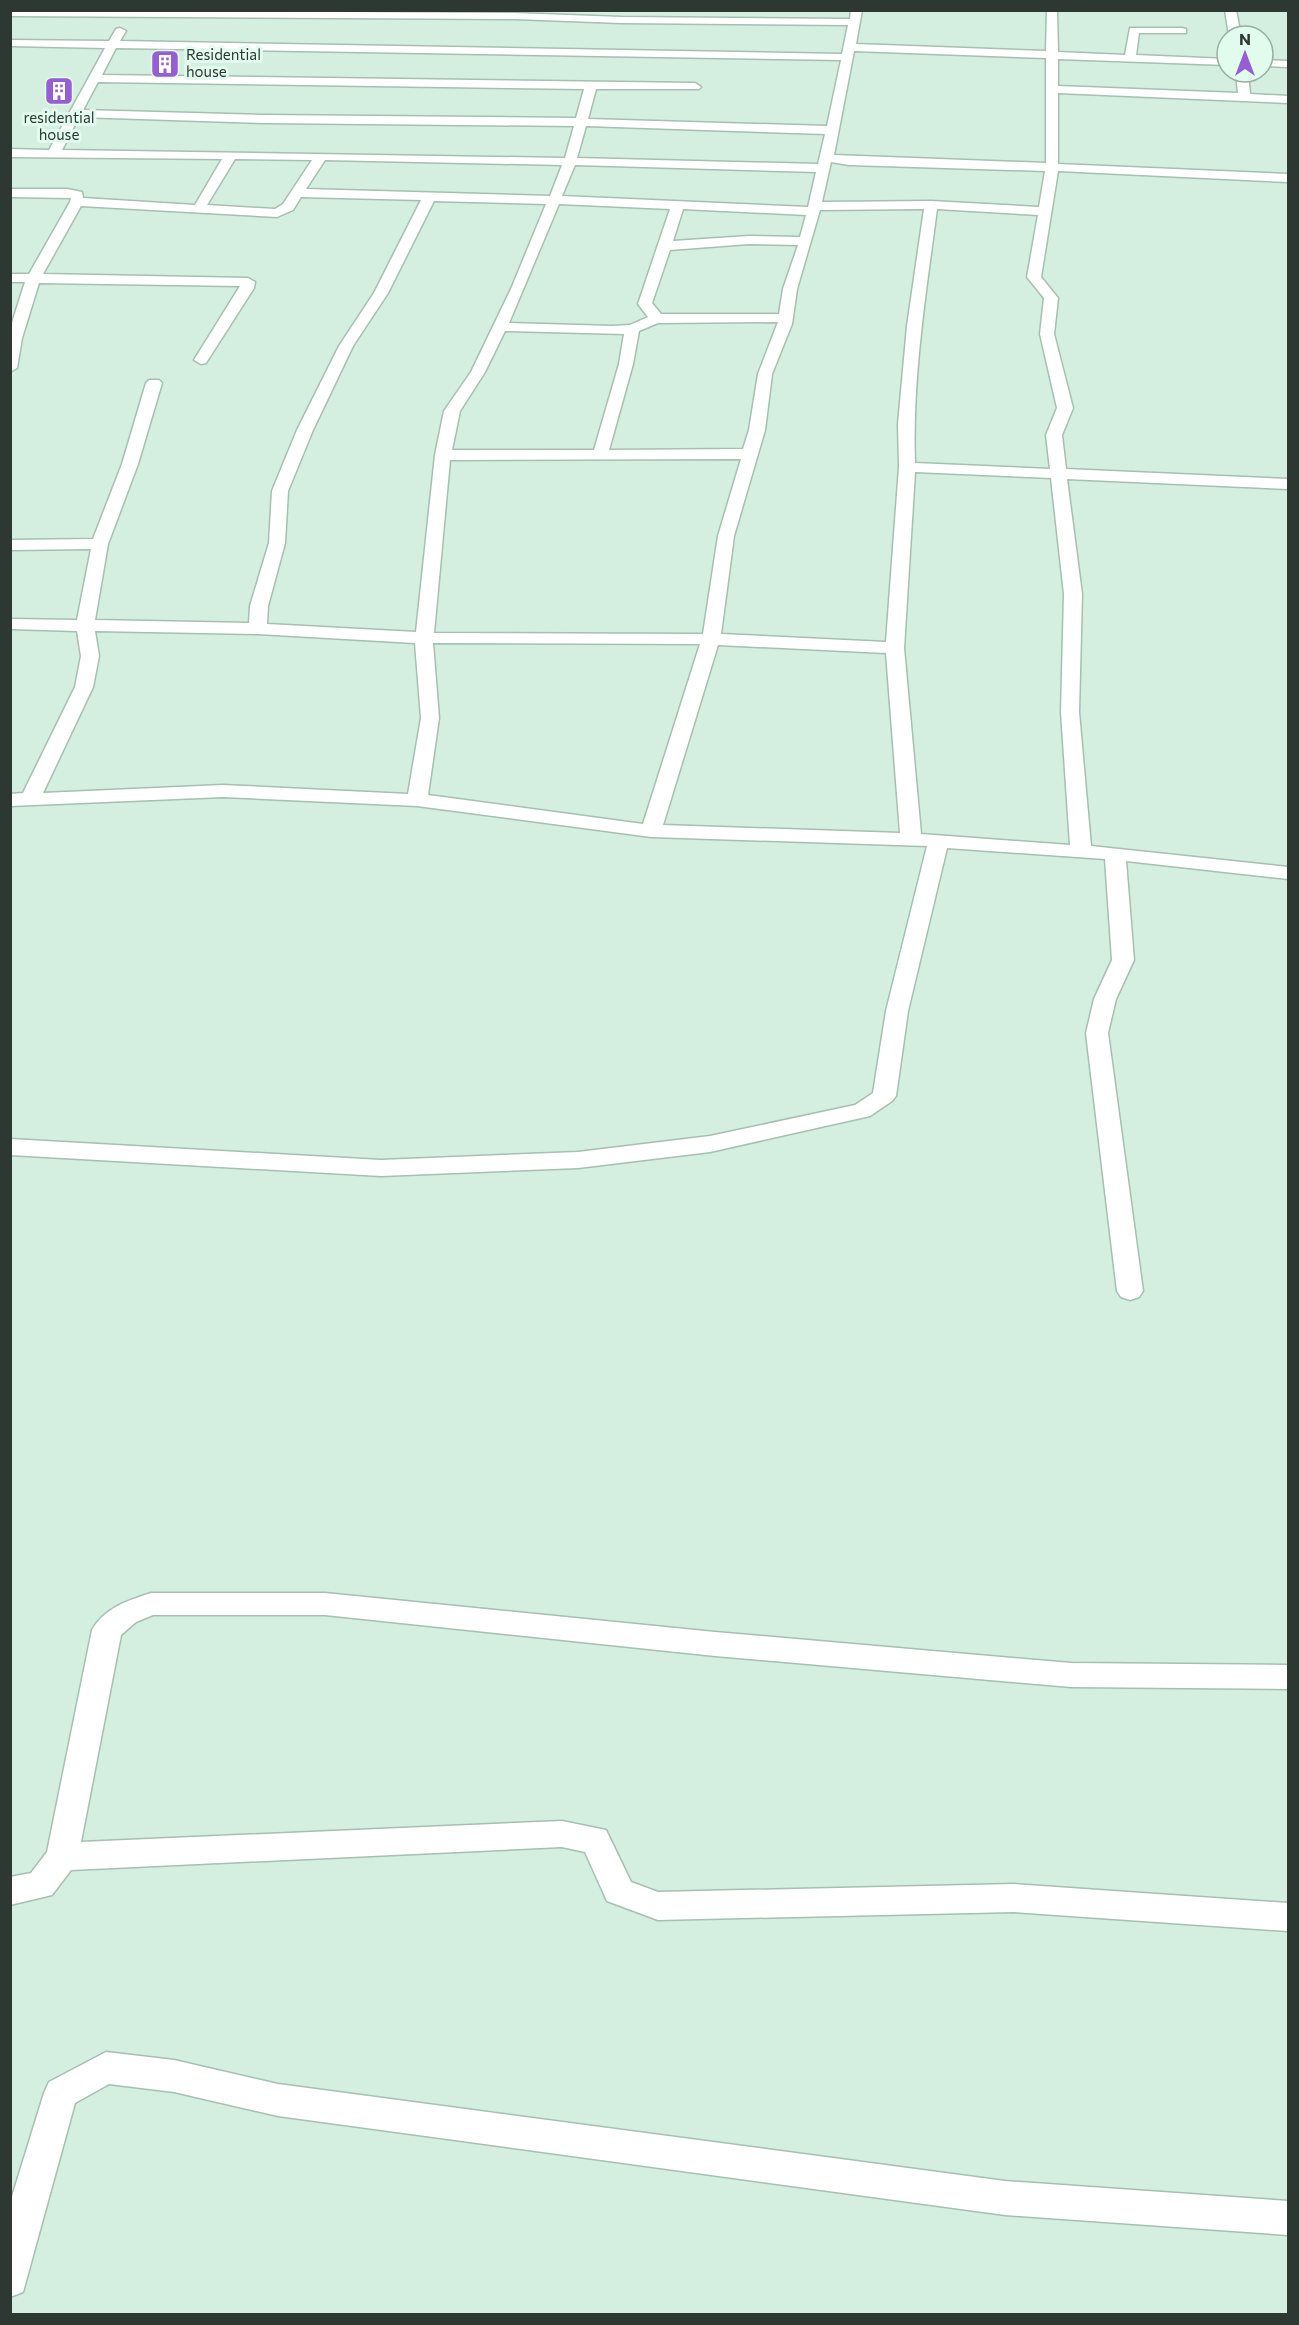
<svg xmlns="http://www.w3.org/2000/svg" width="1299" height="2325" font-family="Commissioner,sans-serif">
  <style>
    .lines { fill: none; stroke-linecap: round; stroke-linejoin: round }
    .minor-casing { stroke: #a6bfb1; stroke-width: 3 }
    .minor { fill: #fff; fill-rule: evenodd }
    .labels { text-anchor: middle; stroke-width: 6; stroke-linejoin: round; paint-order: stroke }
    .far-poi-label { font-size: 15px; fill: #2e3833; stroke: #e1fced; text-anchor: start }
  </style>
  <rect width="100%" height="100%" fill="#d4efe0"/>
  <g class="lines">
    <g class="minor-casing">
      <path id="minor" d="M10,10L515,13L621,17L850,19L851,10H862L856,44L1046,51L1047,10H1057L1058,52L1125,55L1130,28H1182L1186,29V33H1139L1136,55L1227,59V65L1058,59V86L1238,93L1236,72H1248L1250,94L1288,96V103L1058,93V164L1288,174V182L1058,171L1041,277L1058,298L1054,334L1073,408L1062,435L1066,469L1288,479V489L1067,479L1082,594L1079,712L1091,846L1288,867V879L1126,861L1134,960L1116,999L1108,1033L1143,1291L1139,1297L1130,1300L1121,1297L1117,1291L1086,1033L1094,999L1112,960L1105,859L947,848L908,1011L896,1096L892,1101L870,1116L710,1152L578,1168L381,1176L10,1155V1139L381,1160L578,1152L710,1136L855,1105L873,1093L886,1011L927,846L651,837L417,806L223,797L10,806V794L23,793L75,687L81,656L77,631L10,629V619L77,620L91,549L10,550V540L93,539L122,464L146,383L149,380H159L162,383L138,464L108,544L95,620L249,623L250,606L269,543L272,491L297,430L339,346L374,293L421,200L301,197L293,210L277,217L81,206L43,274L248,278L255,282L254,288L206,363L201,364L194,360L240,286L39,283L22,338L17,368L10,372V329L25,282H10V274H29L70,202L71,198L10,197V189H67L82,192L83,198L195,205L222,159L10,157V149L49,150L105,48L10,46V40L109,41L116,29L120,28L126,31L120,41L842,54L848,25L621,23L515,19L10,16ZM116,48L841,60L827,126L588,119L596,89H699L701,87L695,83L102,75ZM854,51L1046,58V163L834,155ZM98,82L584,89L576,118L265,115L83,110ZM79,117L265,123L574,126L565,158L62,150ZM586,126L825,134L818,164L577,158ZM235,159L312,160L283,204L275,209L207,205ZM325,160L562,165L550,196L306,189ZM831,162L849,165L1045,171L1039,207L931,201L822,202ZM575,165L816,172L808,207L562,196ZM434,201L546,204L511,289L471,372L444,411L435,455L416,632L267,624L268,606L285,543L288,491L313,430L353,346L388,293ZM559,204L670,209L638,304L648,317L630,325L612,326L509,323ZM683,209L806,215L800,237L749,236L673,241ZM924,209L907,326L898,424L899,467L886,642L721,634L734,536L765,430L772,374L792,324L797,289L820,210ZM937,209L1038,215L1027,277L1044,298L1040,334L1057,408L1046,435L1050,469L915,463C912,378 926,293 937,209ZM749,244L798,245L783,289L779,314H661L652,303L670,250ZM778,322L758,374L749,430L743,449L609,450L633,364L639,331L658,323ZM505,331L624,334L619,364L594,450H452L460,411L485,372ZM741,459L718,536L703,634L434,633L450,460ZM915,472L1051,478L1064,594L1061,712L1070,845L921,834L904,648ZM95,631L258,634L415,643L421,718L408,794L223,785L43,793L93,687L99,656ZM433,643L700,644L643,824L428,795L439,718ZM718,645L886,653L900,833L663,825Z
        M1225,10H1236L1241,36H1229Z
        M1263,60L1288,61V67L1263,66Z
        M151,1593H325L715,1632L1071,1663L1288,1665V1689L1071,1687L715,1656L325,1615H153L136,1622L121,1635L81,1842L562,1821L606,1830L631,1882L658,1892L1014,1884L1288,1903V1931L1014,1912L658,1920L607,1901L585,1852L562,1847L71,1870L52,1895L10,1905V1877L31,1873L47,1852L92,1630C104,1608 129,1600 151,1593Z
        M106,2052L174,2060L278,2084L1005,2181L1288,2201V2235L1005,2215L278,2116L174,2092L109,2084L75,2103L23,2292L10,2297V2203L44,2093L49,2082Z"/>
    </g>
    <use href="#minor" class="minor"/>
  </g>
  <defs>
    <g id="building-square" transform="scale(1.5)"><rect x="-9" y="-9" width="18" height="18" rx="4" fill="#975dd5" stroke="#e1fced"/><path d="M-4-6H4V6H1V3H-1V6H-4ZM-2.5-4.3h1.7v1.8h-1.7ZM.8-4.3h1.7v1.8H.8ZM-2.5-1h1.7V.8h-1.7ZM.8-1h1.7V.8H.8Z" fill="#fff"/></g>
  </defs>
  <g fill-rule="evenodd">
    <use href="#building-square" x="165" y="64"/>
    <use href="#building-square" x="59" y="91"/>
  </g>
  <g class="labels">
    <g class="far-poi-label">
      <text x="186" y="60">Residential<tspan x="186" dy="17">house</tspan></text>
      <text x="59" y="123" text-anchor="middle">residential<tspan x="59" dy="17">house</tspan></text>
    </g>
  </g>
  <rect width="1299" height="2325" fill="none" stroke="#2e3833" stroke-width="24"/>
  <g transform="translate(1245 54)"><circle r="28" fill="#e1fced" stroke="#99aea3" stroke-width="1.5"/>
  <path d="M0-4.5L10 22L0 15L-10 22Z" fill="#975dd5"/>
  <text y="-9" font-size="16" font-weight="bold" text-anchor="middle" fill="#2e3833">N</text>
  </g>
</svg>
